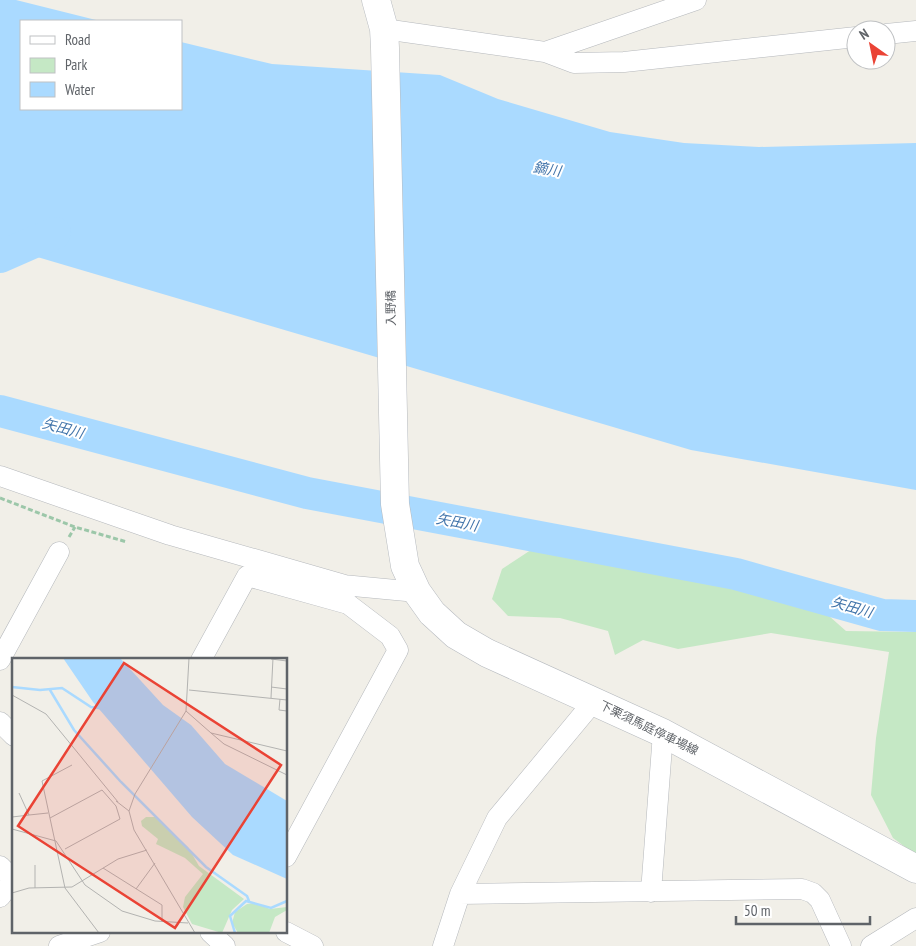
<svg xmlns="http://www.w3.org/2000/svg" width="916" height="946" font-family="'PT Sans Narrow','Noto Sans JP',sans-serif">
  <style>
    .green { fill: #c5e8c5 }
    .water { fill: #aadaff }
    .lines { fill: none; stroke-linecap: round; stroke-linejoin: round }
    .river { stroke: #aadaff; stroke-width: 32 }
    .street-casing { stroke: #b5b8bc; stroke-width: 21 }
    .secondary-casing { stroke: #b6babf; stroke-width: 29 }
    .path { stroke: #9cc7a9; stroke-width: 3; stroke-dasharray: 5 2.5; stroke-linecap: butt }
    .street { stroke: #fff; stroke-width: 20 }
    .secondary { stroke: #fff; stroke-width: 28 }
    .labels { text-anchor: middle; stroke-width: 4; stroke-linejoin: round; paint-order: stroke }
    .street-label { font-size: 12px; fill: #5f6368; stroke: #fff }
    .water-label { font-size: 14px; font-style: italic; fill: #4174aa; stroke: #fff }
    .inset-river { fill: none; stroke: #aadaff; stroke-width: 2.5 }
    .inset-road { fill: none; stroke: #b3b3b1; stroke-width: 1 }
    .view { fill: #ea4335; fill-opacity: 0.15; stroke: #ea4335; stroke-width: 2.5 }
    .inset-edge { fill: none; stroke: #5f6368; stroke-width: 2.5 }
  </style>
  <rect width="100%" height="100%" fill="#f1efe8"/>
  <path class="green" d="M537,546L721,586L750,581L820,608L846,631L916,632V855L893,838L871,795L876,738L889,652L771,633L678,649L643,640L615,655L608,631L560,618L508,616L492,599L502,569Z"/>
  <path class="water" d="M0,0H16L100,21H21V109H181V42L272,64L440,75L498,99L610,132L684,143L759,147L916,143V490L691,450L0,246Z"/>
  <g class="lines">
    <path class="river" d="M0,257L55,233
      M0,411L307,493L736,574L882,615L916,616"/>
    <g class="street-casing">
      <path id="street" d="M384,29L545,52L696,0
        M886,34L916,31
        M545,52L574,63L624,62L856,37
        M0,476L170,535L345,585
        M247,576L348,604L390,636L398,650L286,857
        M332,584L417,592
        M0,660L59,552
        M201,660L247,576
        M0,722L14,736
        M0,866L7,873L14,874
        M651,892L663,733
        M460,894L802,889L813,893L820,900L841,946
        M0,897L14,879
        M210,932L225,946
        M286,932L313,946
        M59,946L100,932
        M443,946L460,894L497,818L594,701
        M871,946L916,918"/>
    </g>
    <g class="secondary-casing">
      <path id="secondary" d="M376,0L384,29L385,48L395,504L405,566L417,592L432,613L456,635L487,653L663,733L916,869"/>
    </g>
    <path class="path" d="M0,498L75,527L127,542
      M69,537L75,527"/>
    <use href="#street" class="street"/>
    <use href="#secondary" class="secondary"/>
  </g>
  <g class="labels">
    <g class="street-label">
      <text transform="translate(391 308) rotate(-91)" y="4">入野橋</text>
      <text transform="translate(649 728) rotate(26)" y="4">下栗須馬庭停車場線</text>
    </g>
    <g class="water-label">
      <text transform="translate(547 169) rotate(9)" y="5">鏑川</text>
      <text transform="translate(63 428) rotate(15)" y="5">矢田川</text>
      <text transform="translate(457 522) rotate(11)" y="5">矢田川</text>
      <text transform="translate(852 607) rotate(16)" y="5">矢田川</text>
    </g>
  </g>
  <g transform="translate(12 658)">
    <rect width="275" height="275" fill="#f1efe8"/>
    <path d="M134,159H143L176,189L187,208L232,241L220,252L210,275L180,266L171,249L173,239L191,216L173,200L144,186L146,181L130,168L129,163ZM243,245L258,251L275,249V252L263,259L257,275H226L220,265L223,254L235,246Z" fill="#c5e8c5"/>
    <path d="M51,0H108L151,47L179,67L213,106L275,143V221L221,197L180,159L81,44Z" fill="#aadaff"/>
    <path class="inset-river" d="M0,29L28,32L50,30L79,49L94,51M38,32L62,72L109,124L194,209L235,238L237,243M223,275L218,258L234,243L259,250L275,243"/>
    <path class="inset-road" d="M177,0L174,53L123,136L117,153L122,172L183,275M259,1L275,3M259,29L275,31M177,32L275,42M0,37L34,56L106,144M259,40L261,0M268,41L267,52L275,53M174,53L199,75L275,93M199,75L212,86L275,117M60,107L30,123L53,230L87,275M7,135L17,157L36,155M104,143L117,153M0,159L17,157M38,160L90,132M0,171L44,183L73,227L110,253L143,263L176,265M53,191L108,161L104,148L90,132M23,207V230M91,210L150,247V264M124,231L143,205M0,235L17,230L60,229L106,201L135,192"/>
    <path class="view" d="M112,5L269,107L163,270L6,168Z"/>
    <rect width="275" height="275" class="inset-edge"/>
  </g>
  <rect x="20" y="20" width="162" height="90" fill="#ffffff" stroke="#bfc1c3"/>
  <rect x="30" y="36" width="25" height="8" fill="#ffffff" stroke="#bfc1c3"/>
  <text x="65" y="45" font-size="15" fill="#5f6368">Road</text>
  <rect x="30" y="58" width="25" height="15" fill="#c5e8c5" stroke="#bfc1c3"/>
  <text x="65" y="70" font-size="15" fill="#5f6368">Park</text>
  <rect x="30" y="82" width="25" height="15" fill="#aadaff" stroke="#bfc1c3"/>
  <text x="65" y="95" font-size="15" fill="#5f6368">Water</text>
  <g transform="translate(871 45) rotate(327)"><circle r="24" fill="#ffffff" stroke="#bfc1c3"/>
  <path d="M0-4L9 19L0 12L-9 19Z" fill="#ea4335"/>
  <text y="-8" font-size="14" font-weight="bold" text-anchor="middle" fill="#5f6368">N</text>
  </g>
  <path d="M736 916v8h134v-8" fill="none" stroke="#5f6368" stroke-width="2.5"/>
  <text x="744" y="916" font-size="15" fill="#5f6368" stroke="#ffffff" stroke-width="4" paint-order="stroke">50 m</text>
</svg>
